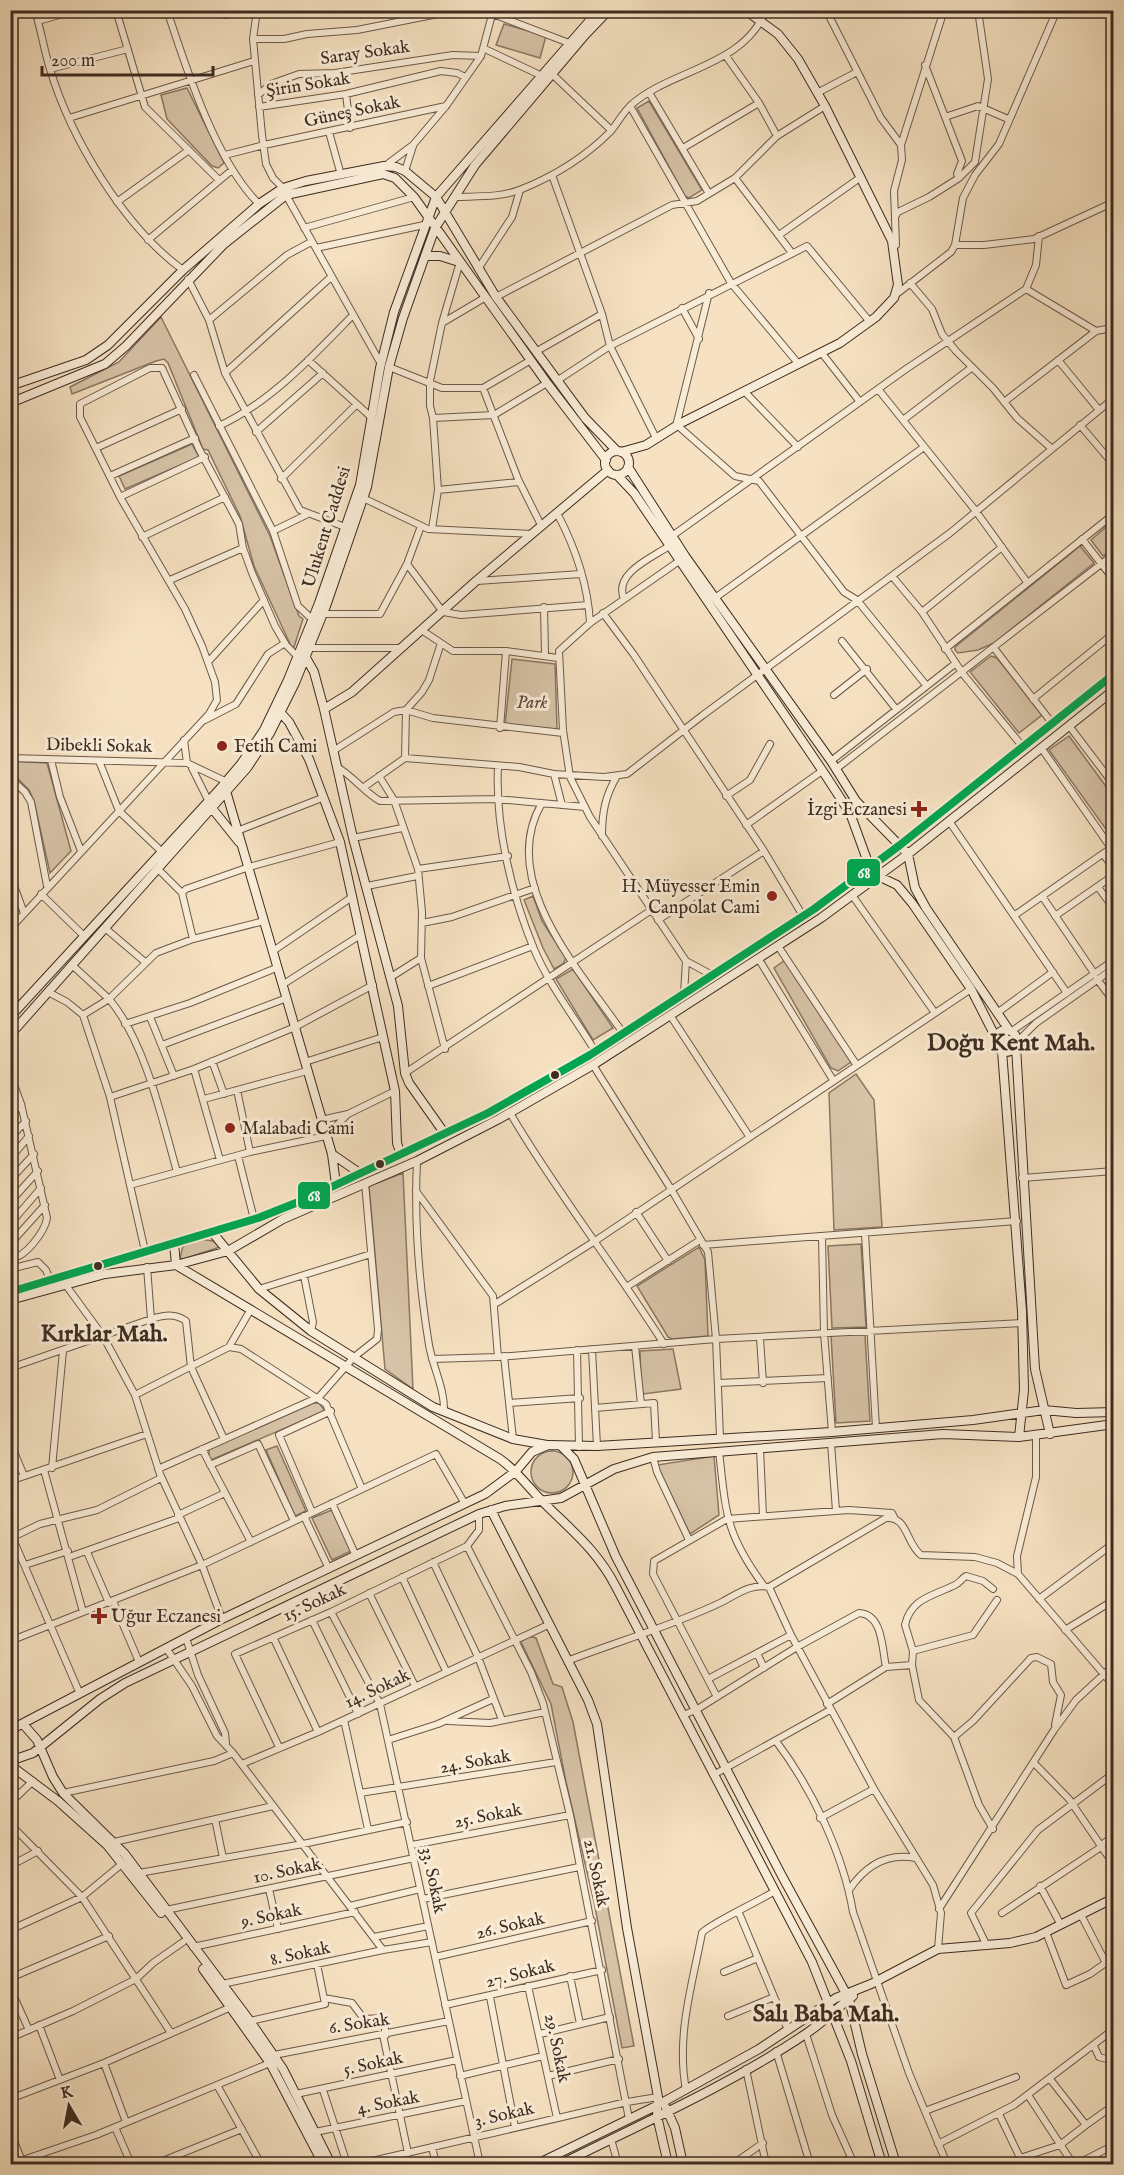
<svg xmlns="http://www.w3.org/2000/svg" width="1124" height="2175" font-family="'IM FELL English',serif">
  <style>
    .green { fill: #d7c3a7; stroke: #8a7764; stroke-width: 1.5 }
    .lines { fill: none; stroke-linecap: round; stroke-linejoin: round }
    .street-casing { stroke: #6c5949; stroke-width: 8 }
    .secondary-casing { stroke: #3e2b21; stroke-width: 10 }
    .street { stroke: #f9ecd7; stroke-width: 6 }
    .secondary { stroke: #f9ecd7; stroke-width: 8 }
    .bus-1-casing { stroke: #f9ecd7; stroke-width: 12 }
    .bus-1 { stroke: #00a651; stroke-width: 8 }
    .poi-dot { fill: #8f2418; stroke: #f9ecd7; stroke-width: 2 }
    .bus-dot { fill: #3e2b21; stroke: #f9ecd7; stroke-width: 2 }
    .labels { text-anchor: middle; stroke-width: 6; stroke-linejoin: round; paint-order: stroke }
    .street-label { font-size: 18px; fill: #3e2b21; stroke: #f9ecd7 }
    .park-label { font-size: 18px; font-style: italic; fill: #5d493c; stroke: #f9ecd7 }
    .poi-label { font-size: 18px; fill: #3e2b21; stroke: #f9ecd7; text-anchor: start }
    .district-label { font-size: 24px; font-weight: bold; fill: #3e2b21; stroke: #f9ecd7 }
    .line-badge { stroke: #f9ecd7; stroke-width: 2 }
    .badge-label { font-size: 16px; text-anchor: middle; font-weight: bold; fill: #fff }
  </style>
  <rect width="100%" height="100%" fill="#f6e2c2"/>
  <filter id="stains"><feTurbulence type="fractalNoise" baseFrequency=".00333" numOctaves="4"/><feColorMatrix values="0 0 0 0 .2 0 0 0 0 .09 0 0 0 0 .02 0 0 0 .5 -.17"/></filter>
  <radialGradient id="worn" r=".72"><stop offset=".6" stop-color="#630" stop-opacity="0"/><stop offset="1" stop-color="#630" stop-opacity=".3"/></radialGradient>
  <path class="green" d="M504,24L546,36L540,58L496,45Z
    M187,88L224,163L218,168L212,166L167,119L161,95Z
    M649,101L702,190L689,198L685,196L637,108Z
    M161,317L270,536L299,616L303,619L294,647L291,646L254,566L240,516L208,450L203,449L168,363L164,359L156,361L72,394L70,387L119,362Z
    M192,444L199,457L125,489L119,476Z
    M1113,521V548L1103,556L1091,540Z
    M1080,546L1094,563L994,643L978,650L958,653L955,650V647Z
    M991,656L997,658L1042,715L1019,733L970,672Z
    M512,659L555,664L557,729L505,725Z
    M1069,736L1113,796V839L1049,750Z
    M11,761L47,763L71,851L50,873L34,801L29,790L11,772Z
    M533,896L542,921L566,958L563,964L554,969L543,948L524,900Z
    M785,960L851,1062L838,1071L831,1068L774,968Z
    M573,969L613,1028L593,1040L556,979Z
    M856,1074L874,1100L882,1227L834,1230L829,1093Z
    M403,1173L413,1389L385,1369L369,1186Z
    M200,1239L213,1241L220,1247L183,1259L180,1258L183,1246Z
    M861,1244L866,1327L832,1328L828,1246Z
    M699,1247L705,1260L708,1336L672,1339L668,1337L637,1286Z
    M831,1335H865L870,1421L836,1423Z
    M673,1349L681,1389L643,1394L641,1388L640,1351Z
    M313,1403H319L325,1411L211,1460L209,1458V1449Z
    M277,1446L306,1511L295,1516L266,1450Z
    M531 1472a21 21 0 1 1 42 0a21 21 0 1 1-42 0Z
    M714,1456L719,1515L690,1534L657,1465Z
    M332,1510L351,1551L332,1560L312,1518Z
    M528,1636L536,1638L553,1684L562,1687L573,1722L634,2046L622,2048L594,1902L566,1782L551,1704L521,1642Z"/>
  <g class="lines">
    <g class="street-casing">
      <path id="street" d="M35,10C41,30 44,50 50,69C71,139 124,227 183,270
        M116,10L145,107L219,180
        M167,10C186,68 216,162 259,204
        M224,10L225,15
        M257,10L253,39L262,135L266,164L273,178L283,188
        M826,10L881,118L901,145L902,160L894,191L895,217
        M38,21L77,10
        M253,39H284L307,34L357,30L453,11L493,14L569,43
        M485,49L540,75
        M726,56L759,103L777,136
        M925,65L962,161L957,174L959,178
        M50,69L128,49
        M551,73L611,130
        M817,93L857,72
        M346,94L350,128
        M650,94L708,192
        M258,95L271,84L299,74L335,73L453,55L481,56
        M630,106L731,283L797,362
        M259,107L346,94L441,71L457,73L465,77
        M945,117L978,106L1008,119
        M69,118L254,61
        M329,132L341,175
        M901,145L944,10
        M683,148L759,103
        M225,155L264,145L446,106
        M385,166L413,145L446,106L481,56L493,11
        M405,171L413,146
        M552,175L602,314L610,346L656,438
        M735,178L792,253
        M286,195L381,364
        M454,197C476,196 501,198 522,189C554,176 585,157 610,132C617,124 622,114 630,106C670,69 743,68 766,10
        M117,202L189,150
        M304,228L414,197
        M779,235L861,177
        M148,240L232,170
        M896,245L895,217L898,212L929,197L959,178L975,162L988,79L978,10
        M955,245H984L1034,239L1114,202
        M316,248L424,225
        M478,269L512,217L520,190
        M188,279L209,320L225,373L300,510L345,527
        M910,283L932,309L942,334L956,351L993,388L1017,418L1051,448
        M1026,289L1096,331
        M894,296L951,252L955,245L963,198L975,175L999,144L1057,10
        M496,297L672,205L697,201L735,178L777,136L825,106
        M682,308L699,339
        M209,320L287,255L311,242
        M442,323L460,262
        M1113,330L1114,268
        M537,351L602,314
        M821,352L860,402
        M308,360L371,417
        M1058,360L1099,410
        M389,367L442,388H483L531,360
        M225,373L331,277
        M194,375L273,531L298,606L313,620
        M558,380L610,346L807,246L870,322
        M483,388L518,479L541,525
        M878,389L975,510L1027,582
        M745,392L798,447
        M1004,402L1096,331L1112,328
        M433,418L494,415L547,383
        M903,420L971,368
        M677,425L735,476L759,481L844,592L857,600L926,685
        M1080,425L1114,465
        M219,426C271,402 313,356 353,315
        M676,426L709,293
        M256,432L323,373
        M96,448L182,409
        M110,476L195,438
        M281,479L356,405
        M438,490L519,482
        M120,497L205,457
        M363,498L428,529L532,534
        M557,513C575,547 588,584 590,623
        M432,529L438,490L433,418L430,406V381L442,323L486,297
        M273,531L308,514
        M672,536L906,369L1026,289L1036,265L1039,236
        M142,537L225,497
        M1082,539L1114,580
        M682,559L590,623L559,651L563,730L570,777L590,817L686,961L712,975
        M407,564L443,612L461,615L588,605
        M892,576L922,612L963,674L1023,747
        M170,580L243,548
        M477,581L581,574
        M715,598L924,447
        M624,599C613,573 652,558 669,546
        M544,607L545,655
        M922,612L1002,547
        M603,613L634,655L764,851L803,916
        M323,614H380L407,564L421,526
        M423,631L453,651H506L558,658
        M842,641L896,709
        M441,643L429,680L422,692L406,710L405,758L519,767L554,774L562,805
        M309,648H401
        M994,648L1052,723
        M945,649L1114,514
        M208,662L264,600
        M834,695L867,669
        M1033,699L1114,633
        M205,720L236,704L268,654L285,643
        M1070,727L1114,785
        M500,728L506,651
        M184,740L187,763L225,781
        M1042,749L1111,848
        M333,751L394,712L406,710L433,718L563,733
        M10,758L187,763
        M51,760L60,797L81,851
        M99,761L119,811L161,851
        M831,761L956,663
        M498,766C495,825 511,893 534,949C549,985 575,1018 595,1051
        M337,767C353,776 364,792 380,801L496,799L585,807
        M192,768L208,800
        M836,769L1114,554
        M554,774L604,777L627,774L703,715L950,533L1114,398
        M379,776L394,800L418,869L422,912L421,958L445,1049
        M10,783L13,781L25,792L31,802L47,886
        M364,787L405,758
        M726,796L750,780L770,744
        M542,803C496,881 581,972 623,1033
        M949,821L1067,993
        M746,825L822,771
        M237,831L322,798
        M602,836C602,813 605,796 617,776
        M353,838L402,828
        M1103,854L1114,869
        M157,868L182,893
        M418,869L508,856
        M10,875L24,913
        M367,886L417,876
        M1098,887L1114,909
        M41,894L84,936
        M852,895L935,1013
        M1042,896L1094,973
        M1015,915L1114,846
        M1055,916L1114,875
        M658,920L764,851
        M422,923L452,917L535,888
        M105,928L145,962
        M10,929L209,714L217,700L215,682L202,646L185,609L120,497L80,417V404L150,368H162L199,449L239,524L243,548L252,573L275,626L286,645L298,657
        M193,939L182,893L186,889L249,867L340,842
        M778,946L856,1064
        M273,951L352,897
        M758,958L833,1080
        M391,977L421,958
        M1097,979L1114,1002
        M282,985L359,936
        M428,986L533,946
        M48,992L67,1002L83,1015L109,999L72,965
        M684,994L686,961
        M997,1013L1053,972
        M83,1015L110,1097
        M670,1015L749,1136
        M150,1017L174,1076
        M125,1024L190,1003L276,968
        M1012,1031L1114,960
        M1018,1041L1036,1023L1114,968
        M162,1045L287,998
        M212,1061L224,1094
        M305,1062L383,1037
        M593,1065L671,1189L708,1252L716,1339L720,1438
        M194,1069L220,1160
        M405,1073L650,911
        M10,1074L21,1104L47,1218C45,1231 25,1259 10,1258
        M237,1090L250,1152
        M204,1099L307,1071
        M510,1113C557,1193 614,1265 664,1344
        M10,1116L21,1104
        M321,1120L348,1114L395,1091
        M10,1138L26,1121
        M238,1156L254,1219
        M10,1159L29,1136
        M417,1161C414,1223 419,1284 429,1345C433,1368 445,1389 444,1412
        M177,1172C162,1119 145,1041 109,999L156,953L193,939L264,921
        M1022,1178L1114,1171
        M10,1180L34,1154
        M130,1185L250,1152L326,1136L348,1114
        M416,1191L493,1296L498,1357
        M10,1202L38,1171
        M636,1212L668,1261
        M10,1224L41,1188
        M865,1233L876,1428
        M822,1237L824,1333L832,1432
        M10,1244L45,1205
        M703,1245L1017,1221
        M145,1251L110,1097L194,1069L295,1027L373,985
        M147,1267L151,1319
        M10,1269L38,1262L46,1270L50,1280
        M304,1276L313,1322L311,1331
        M65,1284L103,1336L135,1395L160,1474L202,1565L222,1619
        M628,1286L700,1240
        M259,1289L371,1254
        M495,1304L595,1241L971,989
        M760,1338L763,1383
        M635,1346L641,1404
        M229,1347L251,1309
        M592,1349L597,1446
        M577,1350L579,1447
        M504,1356L513,1439
        M432,1359L498,1357L716,1339L1022,1323
        M10,1368L151,1319C164,1315 175,1313 186,1321L191,1367L224,1439
        M718,1383L828,1378
        M135,1395L229,1347L241,1349L326,1404L362,1489
        M509,1403L580,1398
        M595,1408L654,1403L656,1442
        M1036,1435V1477L1017,1556L1018,1574L1114,1686
        M10,1442L24,1476
        M831,1443L836,1511
        M760,1448L763,1516
        M202,1449L251,1542
        M719,1451C726,1513 725,1533 764,1586
        M653,1457L657,1472L689,1540
        M210,1465L258,1444L294,1521
        M52,1468L63,1351
        M158,1469L319,1397L354,1357L377,1339L378,1330L365,1183
        M44,1470L83,1612
        M10,1481L147,1434
        M332,1503L356,1556
        M312,1512L279,1435L331,1411
        M178,1515L225,1493
        M304,1516L329,1569
        M10,1532L80,1694
        M13,1537L40,1524L97,1510L161,1478
        M467,1546L531,1672L543,1703L570,1815L629,2119
        M87,1552L109,1603
        M69,1557L179,1518
        M433,1562L478,1657L502,1720
        M25,1565L68,1551
        M402,1577L446,1671
        M769,1587L791,1635L874,1789L820,1818
        M369,1593L415,1686
        M1039,1599L1114,1543
        M113,1601L139,1662
        M331,1612L380,1704L480,2164
        M312,1620L358,1714
        M1065,1630L1114,1600
        M273,1637L318,1732
        M186,1638L198,1675L225,1733L226,1743
        M10,1641L202,1565L436,1454L465,1504
        M166,1648L192,1686L217,1736L233,1753L383,1950L432,1942
        M913,1651L973,1635L997,1600
        M757,1653L764,1668
        M567,1661C619,1641 672,1626 722,1602C737,1594 752,1583 769,1587L886,1518C908,1516 906,1544 921,1555L975,1557L997,1563L1018,1574
        M912,1665L919,1700L954,1737L979,1805L993,1829
        M708,1679L791,1635
        M717,1697L653,1574L654,1561L727,1519L849,1510L892,1513L894,1517
        M827,1704L886,1667L912,1665L913,1651L905,1625C911,1598 933,1596 955,1585C961,1582 961,1579 966,1576L983,1581L993,1589
        M683,1715L696,1710L797,1647L859,1613C883,1614 882,1649 886,1667
        M344,1720L368,1829
        M448,1721L490,1723L545,1712
        M954,1737L973,1721L1031,1658L1037,1657L1051,1664L1053,1682L1061,1695L1055,1725
        M388,1740L438,1724L493,1699
        M776,1741C812,1789 843,1853 853,1912L909,2073L947,2164
        M279,1747L235,1654L331,1612L467,1546L479,1530V1514
        M1034,1763L1069,1799L1114,1865
        M242,1764L318,1732L548,1625
        M715,1774L830,1710
        M874,1789L933,1885L941,1913L938,1949
        M63,1793L214,1761L233,1753
        M360,1793L556,1762
        M10,1803L33,1781
        M215,1819L223,1858
        M10,1824L82,1897L171,2033
        M114,1842L273,1806
        M412,1845L570,1815
        M1100,1846L1114,1836
        M10,1866L38,1851
        M139,1873L303,1844L407,1822
        M1040,1886L1061,1925
        M269,1889L278,1929
        M849,1890C865,1866 886,1852 916,1858
        M423,1899L579,1867
        M350,1906L420,1889
        M939,1909L1054,1730L1076,1700L1114,1665
        M166,1910L414,1858
        M739,1913L788,2030
        M1002,1913L1101,1847
        M1081,1915L1106,1963
        M10,1930L82,1897L123,1863
        M1046,1932L1066,1985L1090,1974L1114,1957
        M374,1937L428,1926
        M987,1946L971,1913L1038,1830L1114,1773
        M193,1947L355,1912
        M435,1957L592,1921
        M724,1972L758,1958
        M570,1976L580,2024
        M10,1978L109,1936
        M222,1984L383,1950
        M528,1986L557,2118
        M10,1988L29,2030
        M490,1997L515,2127
        M324,1998L352,2003L364,2019L383,2018L386,2035
        M445,2005L602,1970
        M728,2016L774,1997
        M250,2021L325,2004L317,1964
        M39,2025L60,2080
        M540,2034L610,2017
        M806,2034L832,2115L854,2164
        M383,2035L408,2153
        M10,2038L73,2011L136,1979L153,1963L183,1942
        M1094,2046L1099,2057L1114,2061
        M776,2051L810,2164
        M274,2055L449,2021
        M104,2063L126,2122
        M746,2069L766,2164
        M460,2076L543,2056
        M548,2076L619,2059
        M217,2085L261,2164
        M323,2090L347,2164
        M686,2090C676,2036 692,1986 702,1933C706,1926 763,1899 775,1891
        M296,2094L457,2060
        M1028,2095L1073,2164
        M10,2099L104,2063L231,2007
        M925,2111L1016,2077
        M999,2114L1023,2164
        M1086,2125L1114,2105
        M115,2127L131,2164
        M10,2131L23,2164
        M315,2132L466,2101
        M611,2139L618,2164
        M938,2144L1014,2105L1114,2029
        M432,2147L436,2164
        M1020,2158L1060,2145L1086,2125L1050,2079
        M1089,2158L1113,2164
        M11,2164L96,2135L270,2063
        M155,2164L242,2129
        M303,2164L320,2158
        M359,2164L627,2102L658,2097
        M733,2164L763,2143
        M831,2164L850,2159
        M1077,2164L1114,2145"/>
    </g>
    <g class="secondary-casing">
      <path id="secondary" d="M425,256H440L459,262
        M10,386L86,360L108,345L183,270L259,204L283,188L306,181L384,166L396,167L405,171L436,197L496,297L585,418L617,451
        M10,403L105,364L126,346L224,244L286,195L383,174L395,178L414,197L547,383L606,460
        M605 463a12 12 0 1 1 24 0a12 12 0 1 1-24 0Z
        M621,452L646,445L681,423L840,343L876,317L894,298L898,285L892,241L825,106L798,59L778,34L745,10
        M628,467L685,556L831,761L856,801L908,854L915,888L926,908L1009,1030
        M617,475L634,493L824,773L850,813L870,868L878,876L897,885L912,903L971,989L996,1038
        M305,656L314,672L324,709L353,838L398,1006L405,1073L409,1083L445,1134
        M324,709L352,692L476,581L608,470
        M280,712L289,722L309,759L340,842L395,1091L397,1143L401,1155
        M226,791L332,1154L336,1184
        M211,807L239,842
        M10,1017L218,791L241,764L264,730L288,680L319,603L360,485L380,368L394,312L436,197L599,10
        M995 1041a11 11 0 1 1 22 0a11 11 0 1 1-22 0Z
        M10,1035L247,768L270,733L295,683L326,606L367,487L389,367L403,318L435,228L475,165L585,35L609,10
        M1016,1046L1035,1369L1050,1434
        M1002,1051L1022,1311L1024,1390L1019,1437
        M332,1154L358,1172
        M212,1232L259,1289L311,1331L433,1407L513,1439L547,1445
        M174,1243L176,1265L500,1459C517,1471 528,1487 543,1502C572,1531 597,1550 616,1587L812,1962L851,2061L882,2164
        M10,1292L258,1218L306,1199L488,1113L590,1055L814,909L900,845L1114,674
        M10,1300L105,1274L176,1265L228,1251L283,1219L417,1161L499,1119L593,1065L821,918L908,854L1114,690
        M562,1447L574,1459L616,1557L782,1876L849,1999L862,2054L896,2164
        M491,1510L588,1700L597,1724L627,1928L658,2097L657,2116L668,2164
        M23,1724L37,1740L53,1777L63,1793L124,1853L250,2021L283,2069L331,2164
        M10,1730L222,1619L485,1494L516,1471L532,1452L548,1445L597,1446L832,1432L973,1420L1044,1410L1076,1413L1114,1412
        M10,1761L33,1753L100,1699L125,1683L479,1514L505,1506L561,1498L614,1469L653,1457L943,1434L1019,1437L1114,1424
        M10,1765L58,1801L107,1845L161,1913
        M203,1969L270,2063L323,2164
        M666,2108L675,2128L683,2164
        M537,2164L656,2106L759,2049L836,1998L871,1984L938,1949L1010,1943L1036,1937L1114,1898
        M561,2164C643,2123 730,2085 807,2033C823,2022 837,2008 853,1996"/>
    </g>
    <use href="#street" class="street"/>
    <use href="#secondary" class="secondary"/>
    <g class="bus-1-casing">
      <path id="bus-1" d="M10,1292L258,1218L306,1199L488,1113L590,1055L814,909L900,845L1114,674"/>
    </g>
    <use href="#bus-1" class="bus-1"/>
  </g>
  <g class="poi-dot">
    <circle cx="222" cy="746" r="6"/>
    <path d="M916 800h6v6h6v6h-6v6h-6v-6h-6v-6h6z"/>
    <circle cx="772" cy="896" r="6"/>
    <circle cx="230" cy="1128" r="6"/>
    <path d="M96 1607h6v6h6v6h-6v6h-6v-6h-6v-6h6z"/>
  </g>
  <g class="bus-dot">
    <circle cx="555" cy="1075" r="5"/>
    <circle cx="380" cy="1164" r="5"/>
    <circle cx="98" cy="1266" r="5"/>
  </g>
  <g class="labels">
    <g class="street-label">
      <text transform="translate(365 52) rotate(-8)" y="6">Saray Sokak</text>
      <text transform="translate(308 84) rotate(-9)" y="6">Şirin Sokak</text>
      <text transform="translate(352 111) rotate(-12)" y="6">Güneş Sokak</text>
      <text transform="translate(326 527) rotate(-73)" y="6">Ulukent Caddesi</text>
      <text transform="translate(99 745) rotate(1)" y="6">Dibekli Sokak</text>
      <text transform="translate(314 1602) rotate(-25)" y="6">15. Sokak</text>
      <text transform="translate(377 1688) rotate(-25)" y="6">14. Sokak</text>
      <text transform="translate(475 1761) rotate(-10)" y="6">24. Sokak</text>
      <text transform="translate(488 1815) rotate(-11)" y="6">25. Sokak</text>
      <text transform="translate(287 1870) rotate(-12)" y="6">10. Sokak</text>
      <text transform="translate(597 1873) rotate(78)" y="6">21. Sokak</text>
      <text transform="translate(434 1880) rotate(78)" y="6">33. Sokak</text>
      <text transform="translate(271 1915) rotate(-12)" y="6">9. Sokak</text>
      <text transform="translate(510 1925) rotate(-13)" y="6">26. Sokak</text>
      <text transform="translate(300 1953) rotate(-12)" y="6">8. Sokak</text>
      <text transform="translate(520 1973) rotate(-14)" y="6">27. Sokak</text>
      <text transform="translate(359 2023) rotate(-9)" y="6">6. Sokak</text>
      <text transform="translate(558 2048) rotate(78)" y="6">29. Sokak</text>
      <text transform="translate(373 2063) rotate(-12)" y="6">5. Sokak</text>
      <text transform="translate(388 2102) rotate(-11)" y="6">4. Sokak</text>
      <text transform="translate(504 2114) rotate(-13)" y="6">3. Sokak</text>
    </g>
    <g class="park-label">
      <text x="532" y="708">Park</text>
    </g>
    <g class="poi-label">
      <text x="234" y="752">Fetih Cami</text>
      <text x="907" y="815" text-anchor="end">İzgi Eczanesi</text>
      <text x="760" y="892" text-anchor="end">H. Müyesser Emin<tspan x="760" dy="21">Canpolat Cami</tspan></text>
      <text x="242" y="1134">Malabadi Cami</text>
      <text x="111" y="1622">Uğur Eczanesi</text>
    </g>
    <g class="district-label">
      <text x="1011" y="1050">Doğu Kent Mah.</text>
      <text x="104" y="1341">Kırklar Mah.</text>
      <text x="826" y="2021">Salı Baba Mah.</text>
    </g>
  </g>
  <g class="line-badge">
    <rect x="846" y="858" width="35" height="29" rx="6" fill="#00a651"/>
    <rect x="297" y="1181" width="34" height="29" rx="6" fill="#00a651"/>
  </g>
  <g class="badge-label">
    <text x="864" y="878">68</text>
    <text x="314" y="1201">68</text>
  </g>
  <rect width="1124" height="2175" fill="none" stroke="#f6e2c2" stroke-width="36"/>
  <rect x="12" y="12" width="1100" height="2151" fill="none" stroke="#3e2b21" stroke-width="3"/>
  <rect x="18" y="18" width="1088" height="2139" fill="none" stroke="#3e2b21" stroke-width="1.5"/>
  <g transform="translate(69 2106) rotate(350)" stroke="#f9ecd7" stroke-width="4.5" paint-order="stroke">
  <path d="M0-4.5L10 22L0 15L-10 22Z" fill="#3e2b21"/>
  <text y="-9" font-size="16" font-weight="bold" text-anchor="middle" fill="#3e2b21">K</text>
  </g>
  <path d="M42 66v9h171v-9" fill="none" stroke="#3e2b21" stroke-width="3"/>
  <text x="51" y="66" font-size="18" fill="#3e2b21" stroke="#f9ecd7" stroke-width="4.5" paint-order="stroke">200 m</text>
  <rect width="100%" height="100%" filter="url(#stains)"/>
  <rect width="100%" height="100%" fill="url(#worn)"/>
</svg>
